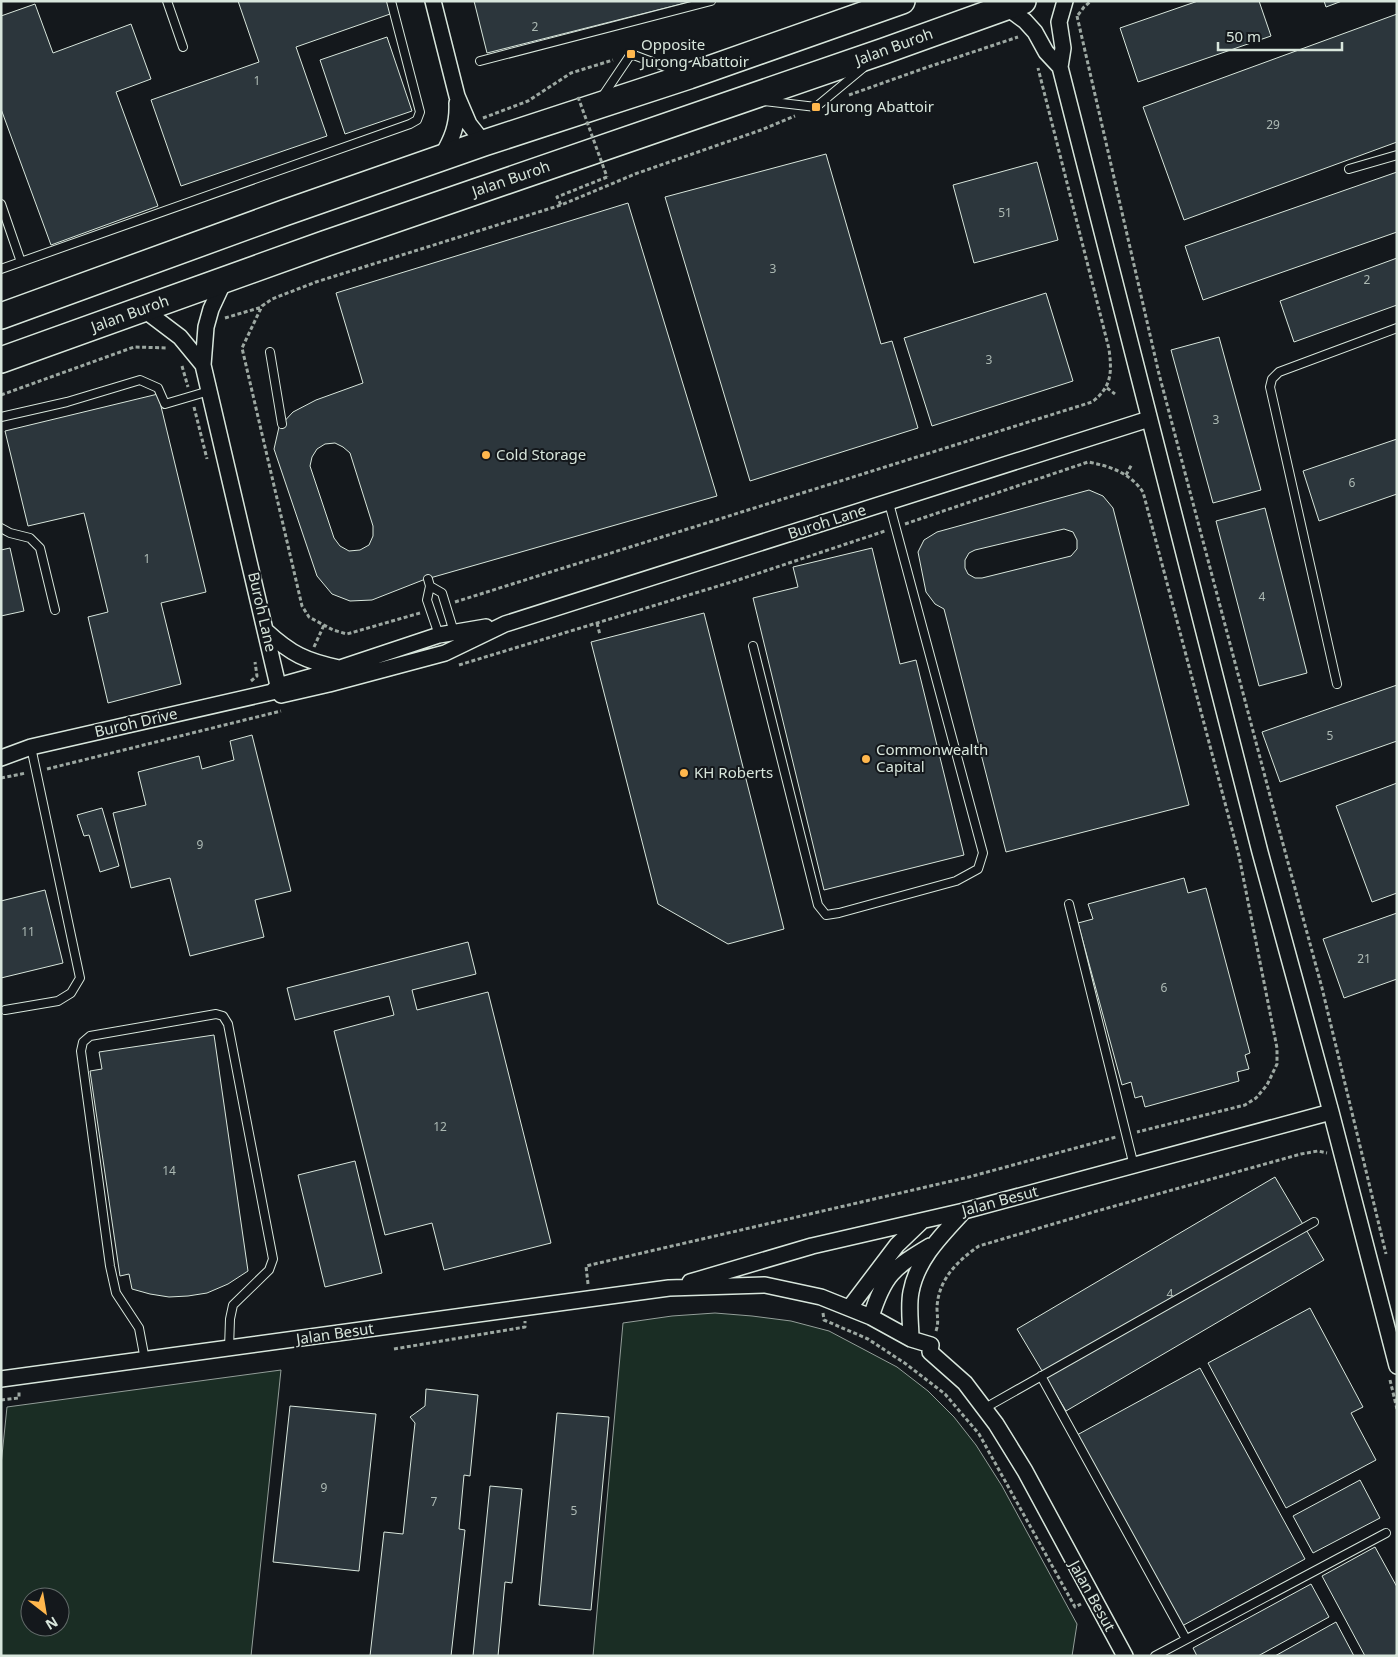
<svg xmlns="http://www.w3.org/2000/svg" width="1398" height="1657" font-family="'Noto Sans',sans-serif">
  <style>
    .grass { fill: #1a2d24; stroke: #939e99; fill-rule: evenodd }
    .building { fill: #2c363c; stroke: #d8e6dc; fill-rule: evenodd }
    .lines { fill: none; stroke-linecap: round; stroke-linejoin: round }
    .service-casing { stroke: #d8e6dc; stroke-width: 10 }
    .minor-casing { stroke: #d8e6dc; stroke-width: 18 }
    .trunk-casing { stroke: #d8e6dc; stroke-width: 28 }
    .path { stroke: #9da8a2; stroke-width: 3; stroke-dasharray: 4 2.5; stroke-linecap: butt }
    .service { stroke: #14181c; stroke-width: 8 }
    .minor { stroke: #14181c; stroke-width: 15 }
    .trunk { stroke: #14181c; stroke-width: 25 }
    .path-bridge { stroke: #9da8a2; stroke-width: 3; stroke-dasharray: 4 2.5; stroke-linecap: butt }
    .poi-dot { fill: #ffb74d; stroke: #14181c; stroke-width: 2 }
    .labels { text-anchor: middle; stroke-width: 4; stroke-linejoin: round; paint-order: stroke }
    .number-label { font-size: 12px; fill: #adbab4 }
    .poi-label { font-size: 15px; fill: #d8e6dc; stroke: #14181c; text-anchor: start }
    .street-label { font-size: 15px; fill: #d8e6dc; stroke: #14181c }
  </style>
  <rect width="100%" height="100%" fill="#14181c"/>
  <path class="grass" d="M715,1313L752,1316L791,1321L829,1331L897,1367L928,1391L954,1417L976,1445L1002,1486L1077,1624L1072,1656H593L623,1323L672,1316Z
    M281,1370L251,1656H1V1465L7,1407ZM30,1597H60V1627H30Z"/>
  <path class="building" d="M238,1H389L393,13L296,47L327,136L181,186L151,100L259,62Z
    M474,1H693L487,53Z
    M1198,1H1259L1271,36L1138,82L1120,28Z
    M1324,1H1342L1326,7Z
    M35,4L53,53L131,24L151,79L116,92L158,206L51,245L1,109V16Z
    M1397,14V142L1184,220L1143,107Z
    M387,37L412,111L345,134L320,60Z
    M826,154L881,344L892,341L918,428L750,481L665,197Z
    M1037,162L1058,240L974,263L953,185Z
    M1397,172V232L1203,300L1185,246Z
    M628,203L717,496L423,580L372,600L350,601L332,594L317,576L274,449L279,427L293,412L316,400L363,383L336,293ZM335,443L343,447L350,453L373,526V536L369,545L360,550L349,551L340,546L334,538L310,466L312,457L317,449L325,444Z
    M1397,258V305L1294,342L1280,301Z
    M1046,293L1073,381L932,426L904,338Z
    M1219,337L1261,490L1213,503L1171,350Z
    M158,394L206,592L161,603L181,684L108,703L88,617L108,612L84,513L28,526L5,431Z
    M1397,439V494L1319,521L1303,471Z
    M1089,490L1103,496L1113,508L1189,805L1006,852L944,609L935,604L926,592L918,552L924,540L937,532ZM1064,529L1073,532L1077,540V549L1071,556L982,578H975L968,574L965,568V560L969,553L975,550Z
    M1265,508L1307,673L1259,686L1216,521Z
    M10,548L24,611L1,616V550Z
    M872,548L900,664L916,660L964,855L824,890L753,598L798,587L793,567Z
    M704,613L784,929L728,944L658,904L591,642Z
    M1397,685V741L1280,782L1262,732Z
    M252,735L291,891L255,900L264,937L190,956L170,878L131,888L113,813L146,805L138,772L199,756L202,769L234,760L230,741Z
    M1397,783V893L1372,902L1336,806Z
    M102,808L119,866L100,872L89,835L84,836L77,815Z
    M1184,878L1188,893L1206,888L1250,1053L1245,1055L1249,1069L1237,1072L1239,1081L1145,1107L1142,1096L1135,1098L1131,1082L1122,1085L1078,923L1093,919L1088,904Z
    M45,890L63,963L1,978V901Z
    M1397,913V979L1344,998L1323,939Z
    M468,942L476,974L412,990L417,1010L488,992L551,1243L444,1270L432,1223L385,1235L334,1031L394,1015L389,996L295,1020L287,988Z
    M214,1035L248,1271L228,1284L207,1293L188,1296L169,1297L150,1294L132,1289L129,1274L120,1276L90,1071L102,1069L99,1052Z
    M355,1161L382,1273L325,1287L298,1175Z
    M1275,1177L1324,1260L1066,1411L1017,1329Z
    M1310,1308L1363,1407L1351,1413L1376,1460L1286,1508L1208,1363Z
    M1200,1368L1305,1559L1182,1626L1077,1435Z
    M426,1389L478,1395L470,1476L464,1475L459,1529L465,1530L451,1656H370L384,1532L403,1534L415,1423L410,1417L425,1406Z
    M290,1406L376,1414L359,1571L273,1562Z
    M557,1413L609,1417L591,1610L539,1605Z
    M1360,1480L1380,1518L1313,1553L1293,1516Z
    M490,1486L522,1489L512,1583L505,1582L498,1656H473Z
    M1375,1547L1397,1587V1654L1394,1656H1365L1322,1576Z
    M1311,1584L1329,1617L1258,1656H1197L1193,1648Z
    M1336,1622L1354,1656H1275Z"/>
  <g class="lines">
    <g class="service-casing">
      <path id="service" d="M167,1L183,47
        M480,61L711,1
        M602,97L631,54L679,72
        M764,101L816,107L863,68
        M1349,169L1397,155
        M1,204L21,262
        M1,269L410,124L417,120L420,112L391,1
        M270,352L282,424
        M1,417L67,402L140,380L158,388L165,404L209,391
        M1,528L10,533L30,538L40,548L55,610
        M428,579L430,586L427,600L439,635
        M430,586L442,593L454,632
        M753,646L818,905L826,915L839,913L956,881L978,869L983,853L889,503
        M1337,684L1270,387L1272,379L1279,372L1397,328
        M1069,904L1134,1166
        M5,1010L58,1001L71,993L80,978L31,747
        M145,1360L139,1328L116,1293L110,1266L81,1051L83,1042L90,1036L216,1014L223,1016L228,1024L273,1259L269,1270L233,1305L230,1319L229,1348
        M1041,1376L1186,1639
        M985,1408L1314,1222
        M1155,1656L1386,1533"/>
    </g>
    <g class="minor-casing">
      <path id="minor" d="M433,1L457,96L469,124L484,143
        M1065,1L1059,22L1063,48L1060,67L1260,852L1331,1112L1397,1366
        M1006,7L1025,21L1035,32L1046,52L1060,67
        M441,158C452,139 458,125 457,103
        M225,279L211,309L206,327L203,365L280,694
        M143,309L180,337L203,365
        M266,631C291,654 306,661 339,668
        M281,695L329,684L445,653L505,624L1149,419
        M1,758L31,747L272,692L278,686L328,672L439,635L486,627
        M690,1282L812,1246L964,1211L1331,1112
        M850,1307L897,1245L921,1222
        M871,1317C884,1275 893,1268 930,1246
        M911,1339C911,1324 908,1307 911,1292C917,1259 942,1235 964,1211
        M1,1379L669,1288L765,1285L821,1297L871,1317L911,1339L931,1345L930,1352L965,1383L996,1424L1025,1471L1125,1656"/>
    </g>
    <g class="trunk-casing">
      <path id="trunk" d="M1,316L284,213L484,143L689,76L902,1
        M1,360L324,244L884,51L1023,1"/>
    </g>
    <path class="path" d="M1078,15L1084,7L1091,1
      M1077,16L1159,374L1273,807L1322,988L1386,1254
      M849,95L925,68L1018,37
      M483,118L528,101L571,73L613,60
      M607,177L557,197L561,205L635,174L761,130L795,116
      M225,318L262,307
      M182,366L188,387
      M1107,388L1115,394
      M1,395L134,347L168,348
      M194,407L207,459
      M1126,475L1132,464
      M905,524L1088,462C1110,466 1130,473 1143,492L1239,856L1277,1048V1064L1267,1085L1256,1098L1245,1105L1137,1132
      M455,602L1092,402C1112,387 1112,372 1109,349L1038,68
      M420,613L347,634L333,630L309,617L302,606L242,348L262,306L272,299L316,282L561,205
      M597,623L600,635
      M314,647L324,625
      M459,665L738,580L885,531
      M251,681L257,676L255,662
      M47,769L281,711
      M1,778L26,773
      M588,1284L586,1266L969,1177L1116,1137
      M823,1313L824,1320L868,1339L906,1364L945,1394L979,1434L1075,1607L1081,1604
      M936,1331C939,1323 937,1316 937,1308C938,1280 957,1261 979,1246L1097,1211L1301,1154L1318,1151L1327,1153
      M394,1349L525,1327V1321
      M1390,1380L1397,1409
      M1,1400L19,1398V1392"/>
    <use href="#service" class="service"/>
    <use href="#minor" class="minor"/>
    <use href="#trunk" class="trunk"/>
    <path class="path-bridge" d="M578,97L607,177"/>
  </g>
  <g class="poi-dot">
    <rect x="626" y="49" width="10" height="10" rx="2.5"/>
    <rect x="811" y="102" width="10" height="10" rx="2.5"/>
    <circle cx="486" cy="455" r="5"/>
    <circle cx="866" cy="759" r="5"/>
    <circle cx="684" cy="773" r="5"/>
  </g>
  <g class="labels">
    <g class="number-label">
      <text x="535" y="31">2</text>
      <text x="257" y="85">1</text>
      <text x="1273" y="129">29</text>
      <text x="1005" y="217">51</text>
      <text x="773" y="273">3</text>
      <text x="1367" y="284">2</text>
      <text x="989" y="364">3</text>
      <text x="1216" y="424">3</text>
      <text x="1352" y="487">6</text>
      <text x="147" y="563">1</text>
      <text x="1262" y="601">4</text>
      <text x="1330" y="740">5</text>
      <text x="200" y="849">9</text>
      <text x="28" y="936">11</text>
      <text x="1364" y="963">21</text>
      <text x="1164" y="992">6</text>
      <text x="440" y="1131">12</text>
      <text x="169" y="1175">14</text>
      <text x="1170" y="1298">4</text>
      <text x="324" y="1492">9</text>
      <text x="434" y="1506">7</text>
      <text x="574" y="1515">5</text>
    </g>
    <g class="poi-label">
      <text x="641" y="50">Opposite<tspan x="641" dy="17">Jurong Abattoir</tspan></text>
      <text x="826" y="112">Jurong Abattoir</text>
      <text x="496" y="460">Cold Storage</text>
      <text x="876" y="755">Commonwealth<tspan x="876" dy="17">Capital</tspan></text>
      <text x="694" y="778">KH Roberts</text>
    </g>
    <g class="street-label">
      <text transform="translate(894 47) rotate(-20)" y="5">Jalan Buroh</text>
      <text transform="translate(511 179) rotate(-19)" y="5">Jalan Buroh</text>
      <text transform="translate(130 314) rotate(-20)" y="5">Jalan Buroh</text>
      <text transform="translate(827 522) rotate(-18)" y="5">Buroh Lane</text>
      <text transform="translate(262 612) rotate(77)" y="5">Buroh Lane</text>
      <text transform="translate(136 723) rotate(-13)" y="5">Buroh Drive</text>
      <text transform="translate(1000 1201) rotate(-15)" y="5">Jalan Besut</text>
      <text transform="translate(335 1334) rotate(-8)" y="5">Jalan Besut</text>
      <text transform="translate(1092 1596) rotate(61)" y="5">Jalan Besut</text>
    </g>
  </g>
  <rect width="1398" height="1657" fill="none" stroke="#d8e6dc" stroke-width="5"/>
  <g transform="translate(45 1612) rotate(149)"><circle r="24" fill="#14181c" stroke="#626a69"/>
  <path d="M0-4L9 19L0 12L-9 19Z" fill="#ffb74d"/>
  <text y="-8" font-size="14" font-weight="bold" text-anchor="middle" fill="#d8e6dc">N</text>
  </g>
  <path d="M1218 42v8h124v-8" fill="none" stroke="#d8e6dc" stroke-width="2.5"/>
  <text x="1226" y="42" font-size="15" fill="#d8e6dc" stroke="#14181c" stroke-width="4" paint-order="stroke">50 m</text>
</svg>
